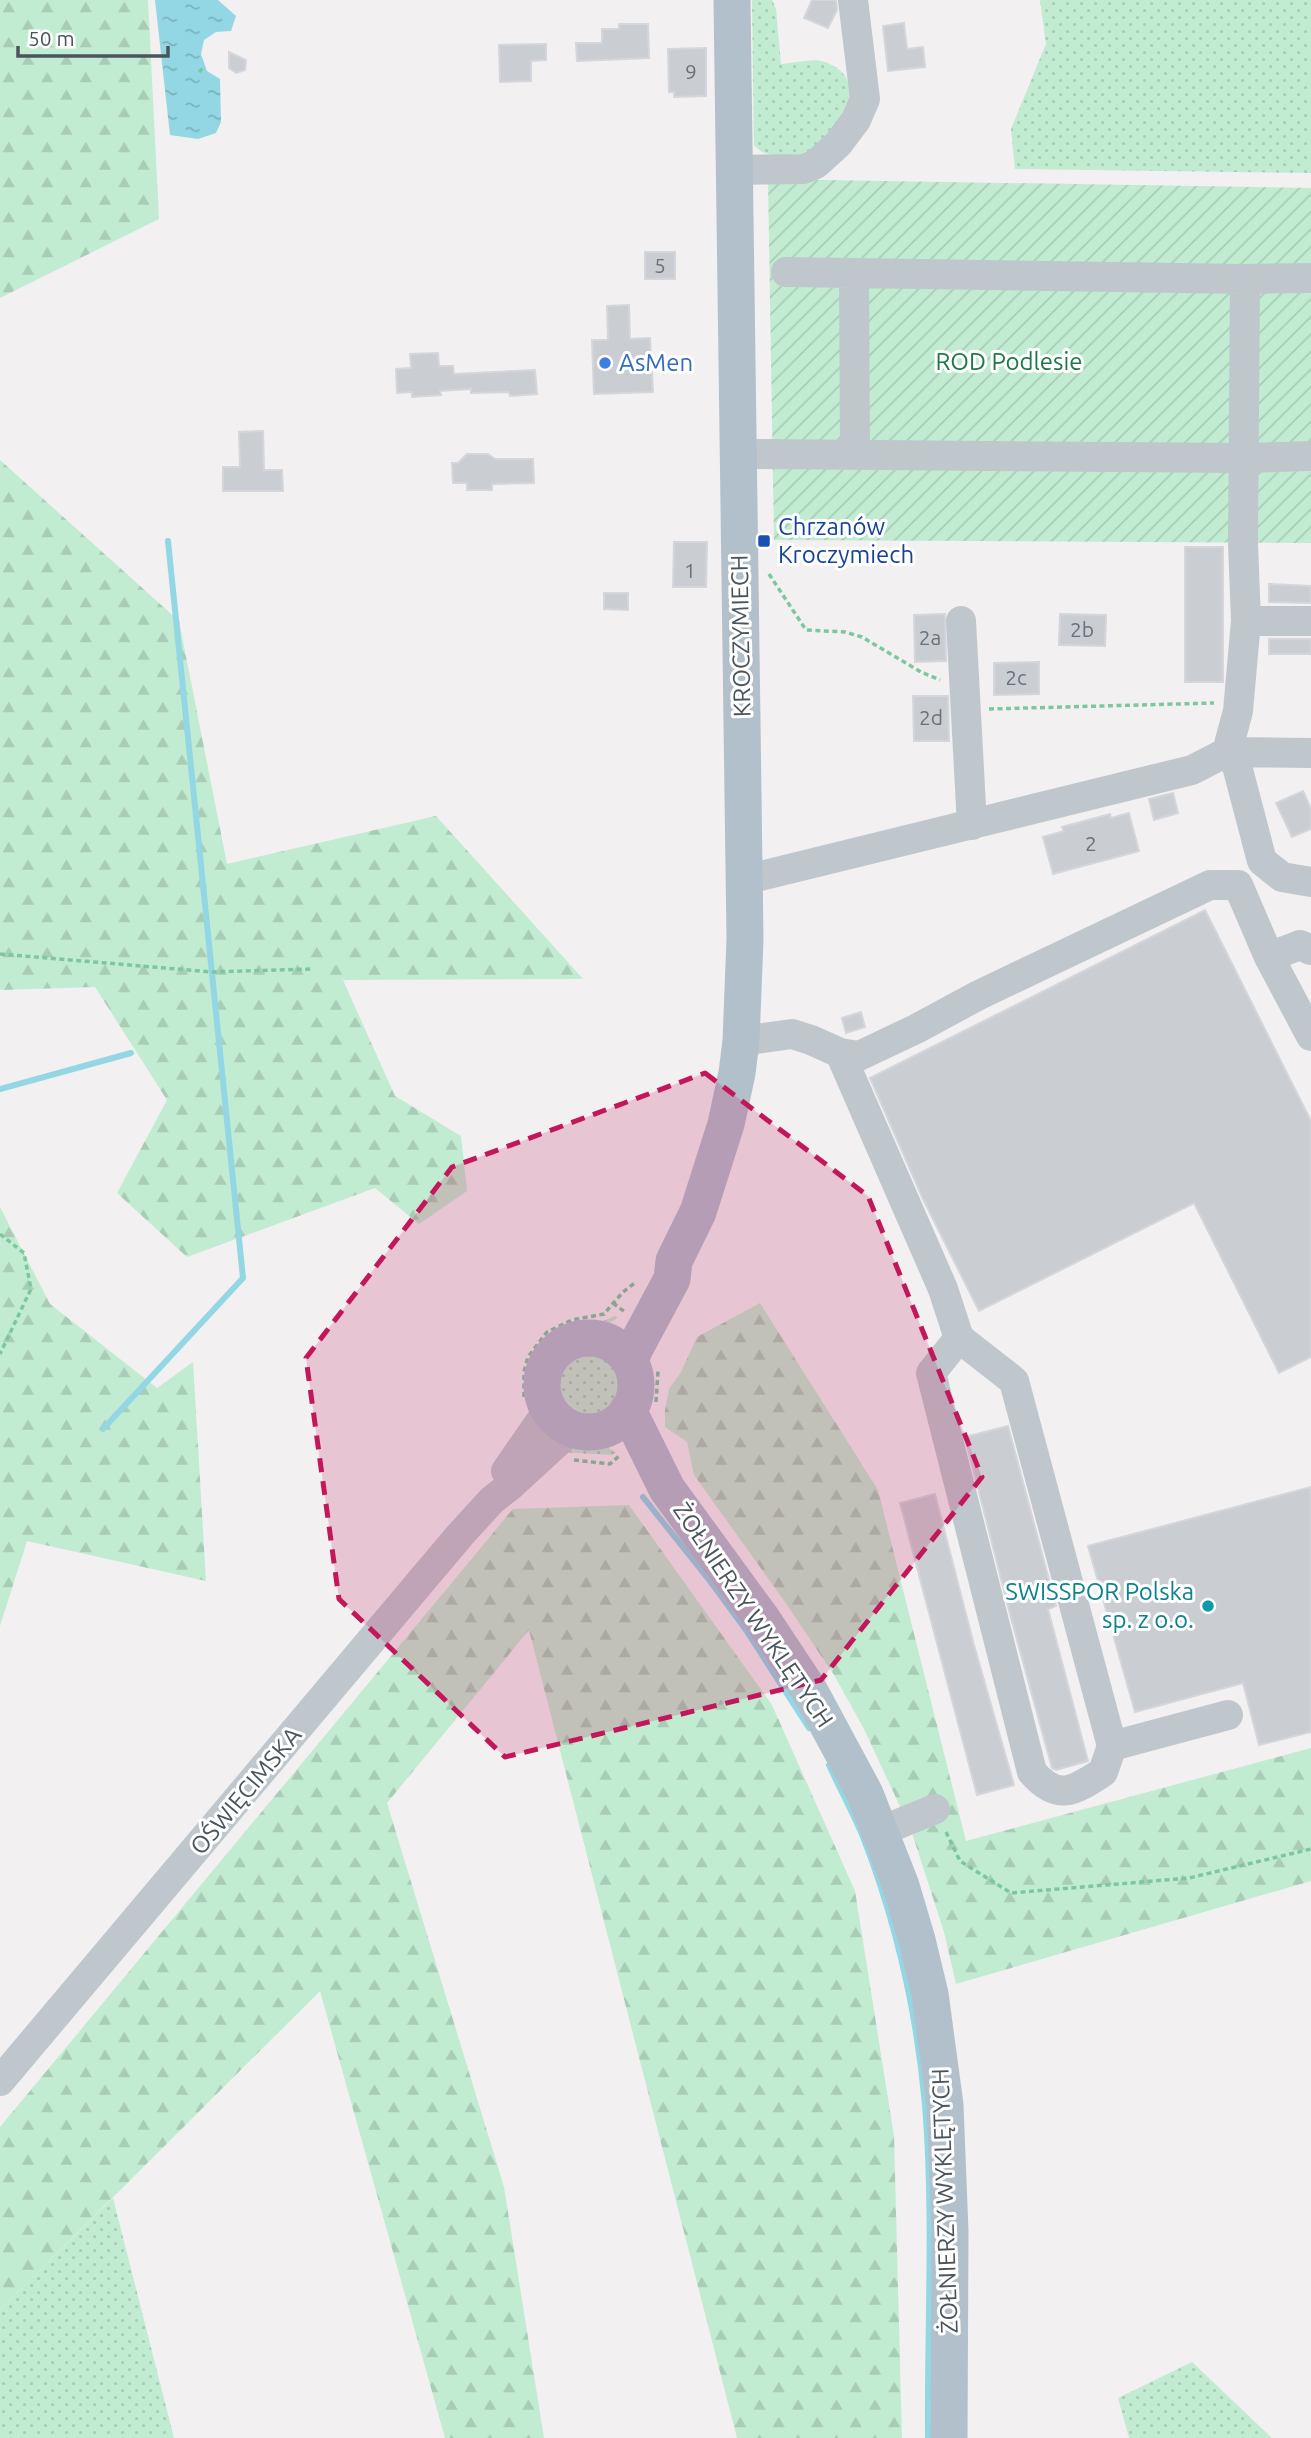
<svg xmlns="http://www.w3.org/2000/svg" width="1311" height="2438" font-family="Ubuntu,sans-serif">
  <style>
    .grass { fill: url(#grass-dots) }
    .forest { fill: url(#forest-firs) }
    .garden { fill: url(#garden-furrows) }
    .water { fill: url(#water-ripples) }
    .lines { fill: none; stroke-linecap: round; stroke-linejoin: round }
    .stream { stroke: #93d7e5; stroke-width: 6 }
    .building { fill: #cacdd2; stroke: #d4d6db; stroke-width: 2 }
    .path { stroke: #7dc7a0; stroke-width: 3.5; stroke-dasharray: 5 3.5; stroke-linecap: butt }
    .minor { stroke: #bfc7cd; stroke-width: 30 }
    .major { stroke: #b2c0cc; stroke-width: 37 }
    .marked { fill: #c2185b; fill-opacity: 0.2; stroke: #c2185b; stroke-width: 5; stroke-dasharray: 14 9; stroke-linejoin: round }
    .shop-dot { fill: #3f7fe0; stroke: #fff; stroke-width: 2.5 }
    .transit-dot { fill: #1a4fb4; stroke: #fff; stroke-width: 2.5 }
    .culture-dot { fill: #0f9aa8; stroke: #fff; stroke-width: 2.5 }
    .labels { text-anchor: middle; stroke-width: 6; stroke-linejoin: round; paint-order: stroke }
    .number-label { font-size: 21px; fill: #69727a }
    .park-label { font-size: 24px; fill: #1f7849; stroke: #fff }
    .shop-label { font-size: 24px; fill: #366cbe; stroke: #fff; text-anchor: start }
    .transit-label { font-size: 24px; fill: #164399; stroke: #fff; text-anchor: start }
    .street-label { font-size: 24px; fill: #49545c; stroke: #fff }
    .culture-label { font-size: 24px; fill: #0d838f; stroke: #fff; text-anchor: end }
  </style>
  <defs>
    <pattern id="grass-dots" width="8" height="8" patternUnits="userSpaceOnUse" patternTransform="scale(1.75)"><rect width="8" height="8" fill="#c2ecd1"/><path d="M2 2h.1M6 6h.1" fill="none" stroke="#a8ccb6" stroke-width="1.8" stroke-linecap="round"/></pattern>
    <pattern id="forest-firs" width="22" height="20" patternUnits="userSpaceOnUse" patternTransform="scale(1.75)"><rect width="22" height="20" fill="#c2ecd1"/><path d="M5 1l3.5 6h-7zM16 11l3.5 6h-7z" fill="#a8ccb6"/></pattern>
    <pattern id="garden-furrows" width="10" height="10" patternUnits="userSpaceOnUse" patternTransform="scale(1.75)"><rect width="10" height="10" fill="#c2ecd1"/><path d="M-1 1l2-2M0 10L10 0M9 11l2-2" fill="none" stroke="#a8ccb6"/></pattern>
    <pattern id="water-ripples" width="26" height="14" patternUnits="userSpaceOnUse" patternTransform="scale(1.75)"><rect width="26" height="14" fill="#93d7e5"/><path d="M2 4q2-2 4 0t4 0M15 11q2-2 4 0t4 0" fill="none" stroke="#7ab1bd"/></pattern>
  </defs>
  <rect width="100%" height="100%" fill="#f2f0f0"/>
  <path class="grass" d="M752,0H772L776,9L781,64C794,63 813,58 825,62C872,79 843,128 815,148C803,156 791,155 778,155C767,155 761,153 754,145Z
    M1040,0H1311V173L1015,169L1011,129L1046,44Z
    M614,1316L618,1317C599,1334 572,1324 553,1342C524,1369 545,1392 530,1412C530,1375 531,1333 578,1325C592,1322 602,1324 614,1316Z
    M556 1384a32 32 0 1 1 64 0a32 32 0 1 1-64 0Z
    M581,1438L598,1440L616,1453L611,1455L558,1452Z
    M113,2198L174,2438H0V2310Z
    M1192,2362L1272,2438H1129L1118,2398Z"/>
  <path class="forest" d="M0,0H148L159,219L0,298Z
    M0,460L179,621L227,864L436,816L583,979L343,980L395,1096L461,1136L467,1191L419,1224L375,1188L187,1257L117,1193L167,1100L95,987L0,990Z
    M0,1207L50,1304L157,1388L193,1362L206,1581L27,1541L0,1626Z
    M760,1303L878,1490L966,1841L1311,1748V1881L956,1984L944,1932L911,1830L864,1729L834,1675L785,1602L694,1475L687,1442L665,1427V1410L669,1389L681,1372L697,1337Z
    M629,1505L772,1705L855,1891L894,2136L902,2438H737L529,1630L387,1803L504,2187L544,2438H445L320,1991L0,2310V2127L513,1509Z"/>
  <path class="garden" d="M768,179L1311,188V543L774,540Z"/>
  <path class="water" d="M155,0H218L236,16L231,31L216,32L204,40L201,54L207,71L220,79L221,122L216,133L198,139L170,135Z"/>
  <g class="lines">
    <path class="stream" d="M0,1089L131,1053
      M103,1429L243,1278L168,541
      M643,1497L710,1581L746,1630L809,1728
      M829,1765C840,1789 853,1813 863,1837C896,1922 917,2014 925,2105C934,2216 927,2327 928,2438"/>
  </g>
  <path class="building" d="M812,0H836L837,10L828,28L804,18Z
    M904,23L907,49L923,47L925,67L888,71L883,26Z
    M619,24H648L649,58L577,61L576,43H602V29H619Z
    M546,44V60L531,61V81L500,82L499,45Z
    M706,48V96L674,97V92H669L668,49Z
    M229,52L246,60L245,70L236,73L229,68Z
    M645,252H675V279H645Z
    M629,305L630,339L650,338L653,392L594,394L592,340H608L607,306Z
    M438,353L439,366H453L454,374L535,370L537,394L510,396L509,392L471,393V389L440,391L441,395L412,397V392L397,393L396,369L411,368L410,354Z
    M263,431L264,470H282L283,491H223V467H240L239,432Z
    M467,454H488L495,459H533L534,483L492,484V490H467V483H453L452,463H458Z
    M674,542H707L706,587H673Z
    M1185,547H1223V682H1185Z
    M1269,584L1311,586V603L1269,602Z
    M604,593H628V610L604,609Z
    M945,614L946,661L915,662L914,615Z
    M1060,614L1106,615L1105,646L1059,645Z
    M1269,639H1311V654H1269Z
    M1039,662V694L994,695V663Z
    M913,696H948L949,741H914Z
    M1303,791L1311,809V829L1292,837L1276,803Z
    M1173,793L1178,813L1154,820L1149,799Z
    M1129,813L1139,851L1053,874L1043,837L1064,831L1062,827L1110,814L1111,818Z
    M1205,910L1311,1121V1357L1279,1373L1194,1203L979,1311L923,1199L870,1078Z
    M861,1012L865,1027L846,1033L842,1018Z
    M1008,1426L1056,1606L1048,1609L1088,1761L1056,1770L1052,1768L1011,1618L965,1437Z
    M1311,1487V1732L1259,1745L1243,1683L1135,1712L1088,1546Z
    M935,1494L974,1645L1014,1785L977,1795L900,1503Z"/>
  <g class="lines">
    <path class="path" d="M199,72L205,66
      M769,574L806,630L845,632L862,637L921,672L940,680
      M989,709L1214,703
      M0,954L212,972L313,969
      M0,1234L24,1253L31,1289L0,1354
      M613,1303L625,1312
      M524,1397V1372L528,1357L547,1332L572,1320L604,1314L623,1292L636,1282
      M656,1402L658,1371
      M574,1460L610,1464L619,1456
      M946,1832L960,1861L1011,1893L1189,1878L1311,1849"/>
    <path class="minor" d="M735,170L804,169L816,164L838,144L856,120L865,99L853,0
      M786,272L1245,279
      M854,273L855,455
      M755,454L1244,458L1311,456
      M961,621L972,825
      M1246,621H1311
      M1227,752L1238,711L1246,621L1243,544L1245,279L1311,278
      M1227,752L1237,766L1262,861L1282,877L1311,882
      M744,880L1192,770L1227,752L1311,753
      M1269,957L1300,945L1311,950
      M741,1041L792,1034L811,1040L840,1053L859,1056L916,1029L979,995L1210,885H1238L1269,957L1311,1036
      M840,1053L943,1289L959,1338L1014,1381L1112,1746L1228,1715
      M959,1338L931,1373L1032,1772C1058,1802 1074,1791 1103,1772L1112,1746
      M506,1471L542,1419L547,1407
      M881,1831L935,1809
      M0,2081L460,1535L492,1500L510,1486L572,1429"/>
    <path class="major" d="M542 1385a47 47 0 1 1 94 0a47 47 0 1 1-94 0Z
      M630,1362L634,1350L672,1279L674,1261L698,1212L726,1124L737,1073L741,1041L745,939L732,0
      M628,1410L667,1489L762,1619L809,1690L865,1794L901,1886L917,1940L930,1994L945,2105L950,2232L949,2438"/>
  </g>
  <path class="marked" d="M705,1073L868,1196L982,1477L821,1680L505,1757L339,1599L306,1358L452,1167Z"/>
  <circle class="shop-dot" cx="605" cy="363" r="7"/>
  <rect class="transit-dot" x="757" y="534" width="14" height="14" rx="3.5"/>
  <circle class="culture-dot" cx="1208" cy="1606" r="7"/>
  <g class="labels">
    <g class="number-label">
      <text x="691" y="79">9</text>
      <text x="660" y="273">5</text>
      <text x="690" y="578">1</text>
      <text x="1082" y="637">2b</text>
      <text x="930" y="645">2a</text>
      <text x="1016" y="685">2c</text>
      <text x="931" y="725">2d</text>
      <text x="1091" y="851">2</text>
    </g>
    <g class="park-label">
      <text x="1009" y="370">ROD Podlesie</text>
    </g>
    <g class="shop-label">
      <text x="619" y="371">AsMen</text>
    </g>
    <g class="transit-label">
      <text x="778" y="535">Chrzanów<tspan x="778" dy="28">Kroczymiech</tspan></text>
    </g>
    <g class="street-label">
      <text transform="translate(741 636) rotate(-91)" y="8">KROCZYMIECH</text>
      <text transform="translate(753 1615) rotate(56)" y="8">ŻOŁNIERZY WYKLĘTYCH</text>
      <text transform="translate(246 1791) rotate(-50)" y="8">OŚWIĘCIMSKA</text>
      <text transform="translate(945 2201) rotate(-92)" y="8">ŻOŁNIERZY WYKLĘTYCH</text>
    </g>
    <g class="culture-label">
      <text x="1194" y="1600">SWISSPOR Polska<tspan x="1194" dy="28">sp. z o.o.</tspan></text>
    </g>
  </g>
  <path d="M18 46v10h150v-10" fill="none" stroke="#49545c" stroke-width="3.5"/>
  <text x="28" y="46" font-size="21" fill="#49545c" stroke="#ffffff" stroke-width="5" paint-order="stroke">50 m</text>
</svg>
